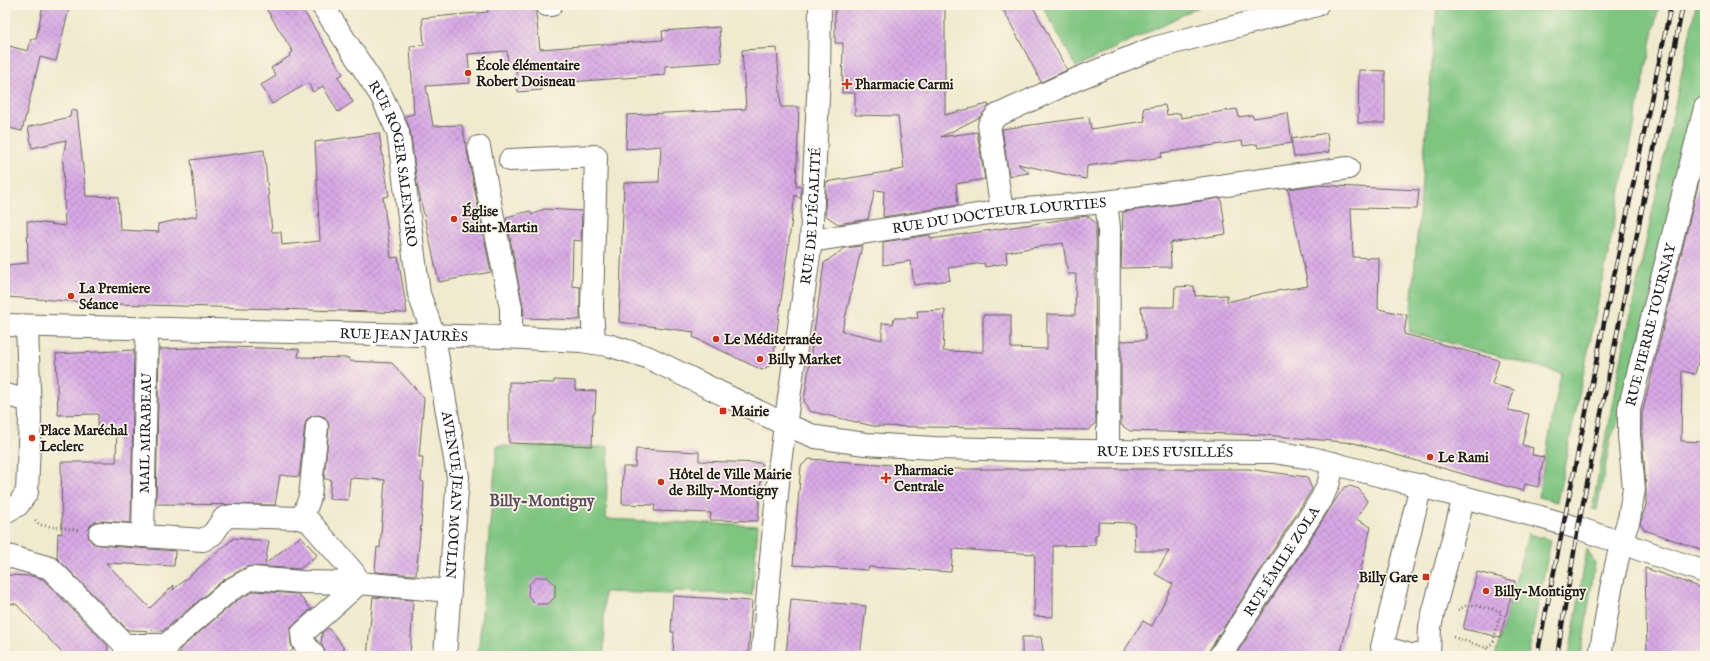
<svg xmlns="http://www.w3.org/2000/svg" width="1710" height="661" font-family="'IM FELL English',serif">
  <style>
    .green { fill: #7fc581; stroke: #4e704e }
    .building { fill: url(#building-cross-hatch) }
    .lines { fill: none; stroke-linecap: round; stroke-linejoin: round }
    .minor-casing { stroke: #66645b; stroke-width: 24 }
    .path { stroke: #66645b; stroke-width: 2.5; stroke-dasharray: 1 3; stroke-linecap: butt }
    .minor { stroke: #fff; stroke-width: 22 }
    .rail-casing { stroke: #1c1c1c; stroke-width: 4.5 }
    .rail { stroke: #fcf5e5; stroke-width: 3; stroke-dasharray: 9; stroke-linecap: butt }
    .poi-dot { fill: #c8321e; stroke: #fcf5e5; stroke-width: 1.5 }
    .labels { text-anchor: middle; stroke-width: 3.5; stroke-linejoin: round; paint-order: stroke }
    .poi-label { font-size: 14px; font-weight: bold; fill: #1c1c1c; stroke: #fcf5e5; text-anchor: start }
    .street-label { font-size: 14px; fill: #1c1c1c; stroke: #fcf5e5 }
    .quarter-label { font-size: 16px; font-weight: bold; fill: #5d4d62; stroke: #fcf5e5 }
  </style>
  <defs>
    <pattern id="building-cross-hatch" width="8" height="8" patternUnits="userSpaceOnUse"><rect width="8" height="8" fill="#d7a8e5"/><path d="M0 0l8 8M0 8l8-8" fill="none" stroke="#b890c4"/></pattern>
  </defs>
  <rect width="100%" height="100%" fill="#fcf5e5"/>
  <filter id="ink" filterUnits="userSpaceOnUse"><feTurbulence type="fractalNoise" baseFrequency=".025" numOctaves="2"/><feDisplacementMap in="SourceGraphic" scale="8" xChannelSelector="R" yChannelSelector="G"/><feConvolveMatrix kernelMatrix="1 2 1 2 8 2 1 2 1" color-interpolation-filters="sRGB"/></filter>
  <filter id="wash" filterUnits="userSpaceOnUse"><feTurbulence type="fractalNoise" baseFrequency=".012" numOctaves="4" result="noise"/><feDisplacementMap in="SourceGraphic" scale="16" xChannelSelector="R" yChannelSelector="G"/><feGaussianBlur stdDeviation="0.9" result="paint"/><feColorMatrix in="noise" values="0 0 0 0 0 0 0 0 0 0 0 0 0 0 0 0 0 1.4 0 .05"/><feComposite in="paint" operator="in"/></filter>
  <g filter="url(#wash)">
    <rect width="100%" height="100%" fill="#f0eacf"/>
    <path class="green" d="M1042,5H1203L1076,67Z
      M1437,5H1659L1557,502L1538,497L1561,373L1409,332Z
      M1696,5H1705V81L1620,419L1611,437L1597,510L1592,509L1616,384Z
      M497,446L608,447L606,519L758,526L752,595L673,591L672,594L604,592V656H478Z
      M1528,534L1551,540L1528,656H1495Z
      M1587,549L1595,563L1581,656H1569Z"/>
    <g id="blocks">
      <path class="building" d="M43,5H70L56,61L40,57L22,131L5,127V45L28,51L31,39H36Z
        M264,5H300L343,74L338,77L353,102L338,112L323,86L313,92L308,83L272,104L261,85L276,76L271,68L290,56L289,54L293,52Z
        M487,5H535L540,49L663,40L662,31L719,27L722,62L665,66V75L541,84L542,90L518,92L516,67H508L507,51L468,54L470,83L426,86L433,126L462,125L491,272L439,282L417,184L410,130L405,116L414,114L410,46L424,45L422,18L488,12Z
        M835,5H945V115L988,104L989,106L980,117L941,137L977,132L985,179L956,184L958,205L883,217L884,191L875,190L868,219L838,224L825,215L826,182L904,169L898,116L855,115V93H842L843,43H835Z
        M1001,5H1032L1067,70L1041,82Z
        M777,48L781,107H799L796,187L801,186V199L795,195L773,361L771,365L762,370L693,337L694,332L619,322L624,183L659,182L661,146L626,149L627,115L746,109L742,50Z
        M1359,70L1385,71V123H1358Z
        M1165,105L1167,115L1180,113L1181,118L1237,109L1239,117L1252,115L1253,118L1288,113L1292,143L1258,148L1257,144L1243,146L1242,141L1161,153L1162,157L1130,162V160L1087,166L1086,179L1018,164L1029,173L1009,176L1002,129L1089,117L1091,129L1145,121L1143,108Z
        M71,110L77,111L86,196L118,197L120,230L159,232L158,224L197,216L191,160L264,150L272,232H281L282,245L320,241L315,142L379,133L389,196L383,197L391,258L398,257L407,313L115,304L5,297V265L28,263L27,221L65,226L63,160L66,140L32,148L28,127L70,117Z
        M1327,133L1329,152L1294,157L1291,139Z
        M1700,177L1705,178V355L1700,354L1695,374L1682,371L1681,441L1705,442V551L1645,530L1640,524L1646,505V488L1642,435V414Z
        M1314,185L1419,190L1417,209L1351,208L1353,257L1379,258L1378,309L1407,315L1404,334L1499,360L1492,384L1514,390L1508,410L1529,414L1522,445L1533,448L1532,455L1544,457L1538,487L1525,484L1523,491L1354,443L1265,435L1130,431L1121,425V341L1146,340L1141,307H1174L1175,287L1194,286L1195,296L1227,295V302L1264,293L1308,286L1288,189Z
        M1221,198L1226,234L1170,243L1171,267L1121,268L1123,212Z
        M544,209L582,211L581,241L573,240L572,286L580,287V320L526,318L524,316L523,306L506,217L530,211L532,215Z
        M1087,216L1096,223V269H1095L1096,423L1088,430L873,426L809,411L804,401L824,263L845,248L862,246L842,331L882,340V323L893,324L894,318H918L917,311L945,310L943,351L983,352V315H1011V348L1047,349V314L1075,315L1076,274H1068L1063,243L1006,252L1007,263L985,267L984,263L948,268L950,280L914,285L911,261L883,265V242L930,235L931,239Z
        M228,347L299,349L298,357L349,358V361L392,363L424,398L419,457H423L421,481L424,482L423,503L416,575L375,572L377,547L380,548L385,480L350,478L348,500L329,499L331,479H324L329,428L328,422L325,417L319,415L312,416L307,419L305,425L299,477L280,475L275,505L156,504L159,349Z
        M134,350L131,523L101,521L95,522L90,526L88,533L89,539L93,543L99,545L175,551L174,566L106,563L150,608L174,585L173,590L234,538L269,541L265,564L301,536L317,555L300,569L253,566L246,567L222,581L163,631L128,630L57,558L58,533L62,534L61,462H116L117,427H98V414L58,415L56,354Z
        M554,380L575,381V390L596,391L595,413H593L592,446L509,443V382L554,383Z
        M636,449L699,452V461L762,463L758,521L710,520L711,513L654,511L655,505L622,504L623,467H635Z
        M809,459L947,469H1248L1307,477L1312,489L1210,649L1208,656H1121L1143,621L1152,626L1173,584L1155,574L1169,551H1135L1134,523L1098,522V534L1095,535V545L1053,546V617L1034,616L1035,554L953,549L951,572L869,567L868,570L793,565L801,466Z
        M1350,486L1359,489L1367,501L1356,519L1371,527L1340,656H1235L1344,487Z
        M1645,568L1705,589L1704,656H1647Z
        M1477,572L1515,581L1500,637L1463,629Z
        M5,575L32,576L43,579L108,646L107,656H65L16,604L5,603Z
        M537,577H547L555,584V597L548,604H536L528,596L529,584Z
        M255,591L298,594L311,609L290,629L291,644L293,650L286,656H180V649L237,600Z
        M673,596L752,601L748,656H673L674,632H671Z
        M373,597L413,600L410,656H367Z
        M791,599L866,606L860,656H786Z
        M328,628L338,639L348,656H325V652L321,644L322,633Z
        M1022,637H1041L1044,656H1022Z"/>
    </g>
  </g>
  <g filter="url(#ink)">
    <use href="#blocks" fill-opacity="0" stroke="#66645b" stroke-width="1"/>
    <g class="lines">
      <g class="minor-casing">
        <g id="minor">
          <path id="s1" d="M322,5L382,97L398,132L419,294L434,336L458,477L445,656"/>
          <path d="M547,5H551"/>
          <path d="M479,147L511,308V337"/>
          <path d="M510,160L596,156L592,307L594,343"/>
          <path d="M1106,202L1348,168"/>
          <path d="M1002,211L989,125L996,116L1077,79L1154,48L1317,5"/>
          <path id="s2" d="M811,241L1002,211L1106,202L1109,227L1108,451"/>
          <path id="s3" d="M5,325L503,337L581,341L608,345L647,357L786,425L816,437L865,444L934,448L1086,451L1273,452L1312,458L1540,517L1578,528L1705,572"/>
          <path d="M5,395L29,400"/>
          <path d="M1421,485L1382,647L1411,655H1429L1430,627L1433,614L1464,497"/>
          <path d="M5,512L18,505L27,492L30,418L27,326"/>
          <path d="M302,519L310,497L317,427"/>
          <path d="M100,533L203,540L213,534L224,518L231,516L299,518L309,521L354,573L359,583L302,634L303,642L313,654L312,656"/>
          <path id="s4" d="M143,536L147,329"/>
          <path d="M5,555L50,568L125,645"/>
          <path d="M125,656V645H166"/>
          <path d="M166,656V645L230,590L252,578L301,582L359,583L450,591"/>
          <path id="s5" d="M762,656L780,462L811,241L819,76L820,5"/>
          <path id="s6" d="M1220,656L1322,498L1329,482L1333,463"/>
          <path id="s7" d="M1600,656L1611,589L1621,543L1629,519L1634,489L1629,436V409L1705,108"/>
        </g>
      </g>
      <path class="path" d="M35,520L40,525L78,530
        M1458,610L1469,604L1501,611L1493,643L1487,648
        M1453,637L1487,648L1484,656"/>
      <use href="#minor" class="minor"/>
      <g class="rail-casing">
        <path id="rail" d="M1537,656L1604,323L1671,5
          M1557,656L1578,528L1683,5"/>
      </g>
      <use href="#rail" class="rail"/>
    </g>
  </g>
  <g class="poi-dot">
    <circle cx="468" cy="73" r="4"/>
    <path d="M845 78h4v4h4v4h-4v4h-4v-4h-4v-4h4z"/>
    <circle cx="454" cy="219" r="4"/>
    <circle cx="71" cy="296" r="4"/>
    <circle cx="716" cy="339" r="4"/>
    <circle cx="760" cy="359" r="4"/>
    <rect x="719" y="407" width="8" height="8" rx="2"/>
    <circle cx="32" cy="438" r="4"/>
    <circle cx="1430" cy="457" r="4"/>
    <path d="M884 472h4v4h4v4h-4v4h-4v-4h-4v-4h4z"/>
    <circle cx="661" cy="482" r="4"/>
    <rect x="1422" y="573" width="8" height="8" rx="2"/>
    <circle cx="1486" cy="591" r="4"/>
  </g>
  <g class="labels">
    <g class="poi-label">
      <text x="476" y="70">École élémentaire<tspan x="476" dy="16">Robert Doisneau</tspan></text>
      <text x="855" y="89">Pharmacie Carmi</text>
      <text x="462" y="216">Église<tspan x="462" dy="16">Saint-Martin</tspan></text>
      <text x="79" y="293">La Premiere<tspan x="79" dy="16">Séance</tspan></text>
      <text x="724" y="344">Le Méditerranée</text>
      <text x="768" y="364">Billy Market</text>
      <text x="731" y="416">Mairie</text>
      <text x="40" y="435">Place Maréchal<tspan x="40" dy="16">Leclerc</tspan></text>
      <text x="1438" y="462">Le Rami</text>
      <text x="894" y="475">Pharmacie<tspan x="894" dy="16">Centrale</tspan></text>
      <text x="669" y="479">Hôtel de Ville Mairie<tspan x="669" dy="16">de Billy-Montigny</tspan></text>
      <text x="1418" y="582" text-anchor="end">Billy Gare</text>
      <text x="1494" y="596">Billy-Montigny</text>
    </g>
    <g class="street-label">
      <text dy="5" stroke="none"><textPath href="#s1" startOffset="178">RUE ROGER SALENGRO</textPath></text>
      <text dy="5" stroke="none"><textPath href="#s5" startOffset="443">RUE DE L'ÉGALITÉ</textPath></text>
      <text dy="5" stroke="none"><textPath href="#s2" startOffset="190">RUE DU DOCTEUR LOURTIES</textPath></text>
      <text dy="5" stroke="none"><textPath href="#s7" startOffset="338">RUE PIERRE TOURNAY</textPath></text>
      <text dy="5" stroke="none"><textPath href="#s3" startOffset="399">RUE JEAN JAURÈS</textPath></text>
      <text dy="5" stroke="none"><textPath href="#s4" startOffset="103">MAIL MIRABEAU</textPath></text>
      <text dy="5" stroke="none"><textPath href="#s3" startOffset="1181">RUE DES FUSILLÉS</textPath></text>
      <text dy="5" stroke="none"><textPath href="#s1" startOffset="517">AVENUE JEAN MOULIN</textPath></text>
      <text dy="5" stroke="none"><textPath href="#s6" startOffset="113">RUE ÉMILE ZOLA</textPath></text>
    </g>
    <g class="quarter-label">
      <text x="542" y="506">Billy-Montigny</text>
    </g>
  </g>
  <rect width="1710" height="661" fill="none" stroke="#fcf5e5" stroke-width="20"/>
</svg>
